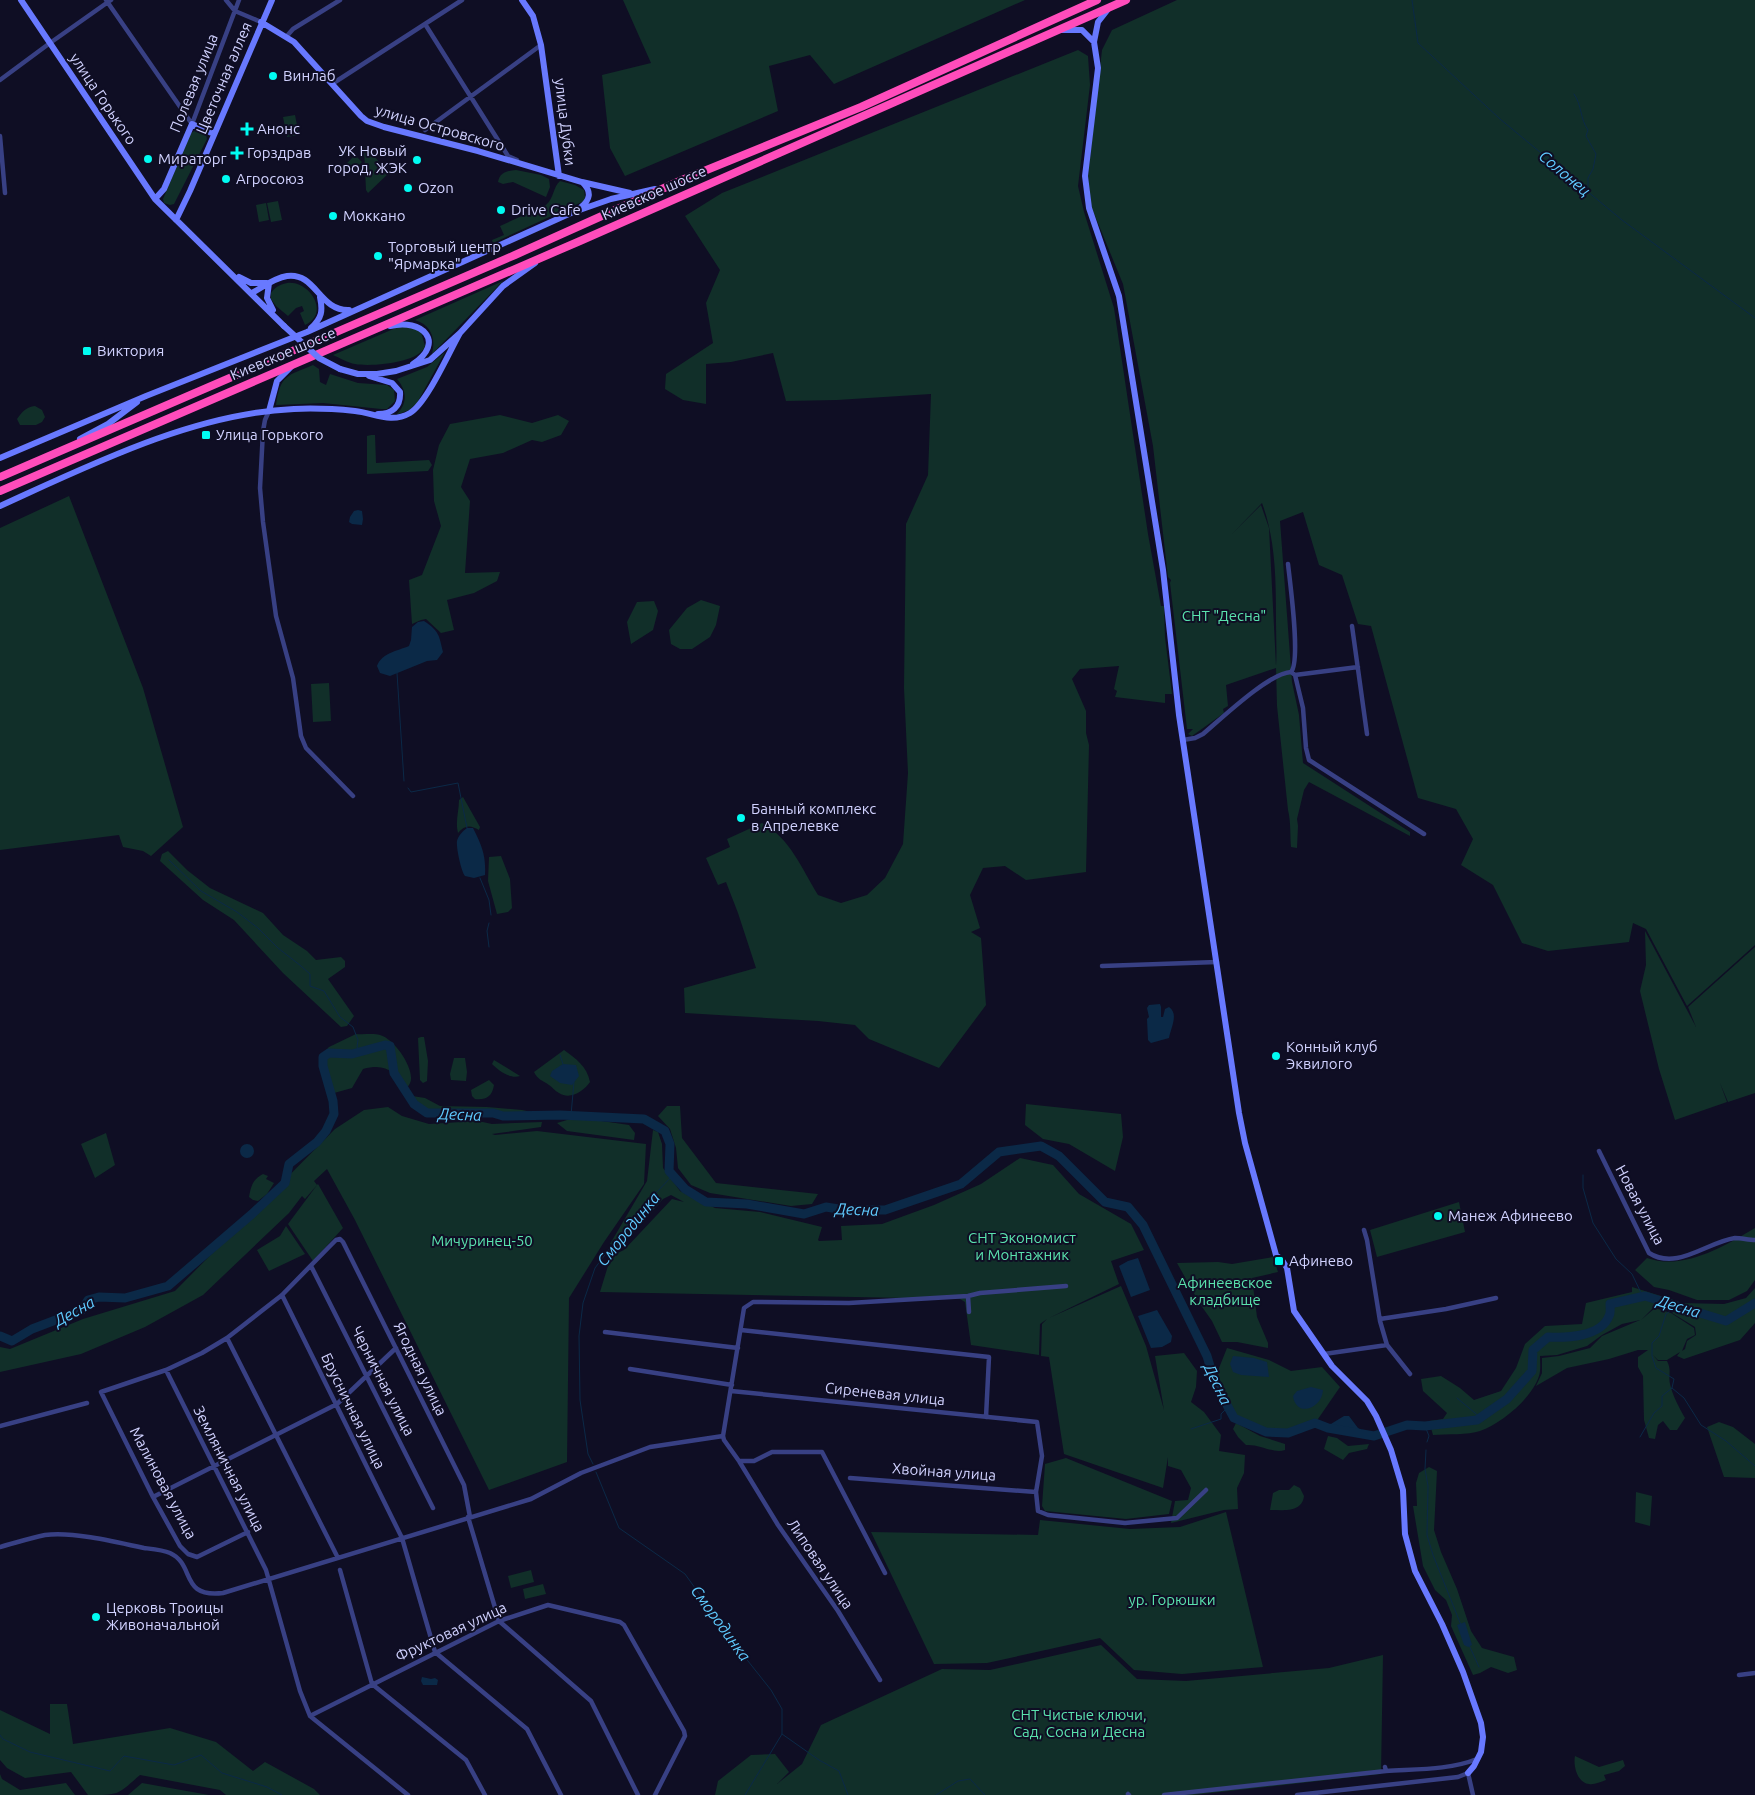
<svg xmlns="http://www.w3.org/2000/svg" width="1755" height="1795" font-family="Ubuntu,sans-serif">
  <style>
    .green { fill: #112f29; fill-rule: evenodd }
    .water { fill: #0b2947 }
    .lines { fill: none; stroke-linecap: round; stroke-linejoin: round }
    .stream { stroke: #0b2947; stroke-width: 1 }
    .river { stroke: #0b2947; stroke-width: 9 }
    .street { stroke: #384084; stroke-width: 4.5 }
    .secondary { stroke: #6879ff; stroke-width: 6 }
    .highway { stroke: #ff4cbb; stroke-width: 8 }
    .secondary-bridge { stroke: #6879ff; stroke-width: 6 }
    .poi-dot { fill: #00fcf2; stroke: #0f0e24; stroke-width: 2 }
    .labels { text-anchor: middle; stroke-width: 4; stroke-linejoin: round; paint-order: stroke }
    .poi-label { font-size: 15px; fill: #d1d2ff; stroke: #0f0e24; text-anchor: start }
    .street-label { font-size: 15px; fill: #d1d2ff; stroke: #0f0e24 }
    .park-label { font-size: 15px; fill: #5ae2ad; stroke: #0f0e24 }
    .water-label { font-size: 16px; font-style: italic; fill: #5fcbff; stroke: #0f0e24 }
  </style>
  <rect width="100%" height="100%" fill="#0f0e24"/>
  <path class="green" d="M623,0H1025L834,84L810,55L769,66L778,111L625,176L610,148L602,75L651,63Z
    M1177,0H1755V945L1687,1006L1646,929L1633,923L1629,942L1548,951L1522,943L1493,885L1461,865L1473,839L1456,809L1418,798L1371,626L1358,624L1342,575L1319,565L1303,512L1280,521L1292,682L1299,715L1303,763L1410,832V836L1309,782L1304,790L1297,819L1298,826L1297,848L1291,847C1290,835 1291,822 1288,810L1277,706L1276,668L1226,685L1228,706L1223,709L1224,713L1192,736L1188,734L1193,729H1187L1170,583L1171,580L1168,577L1153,446L1123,284L1091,206L1088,176L1102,50L1112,30ZM1262,503C1276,541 1276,582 1276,623C1276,637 1277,652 1276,666L1269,528L1261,505L1232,534Z
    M1078,50L1088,56L1090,85L1078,186L1084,212L1114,308L1148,534L1161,606H1164L1165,637L1172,694H1165V703L1115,697L1117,691L1114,689L1119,666L1080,669L1072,679L1086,711V733L1089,745L1086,872L1026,880L1005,866L983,868L970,895L980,928L971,932L981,938L986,1005L939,1068L869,1039L855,1025L818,1021L685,1013L684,988L756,968L738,913L726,882L718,885L706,858L730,847L727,839L762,823C790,838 802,869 818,895L841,903L867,895L885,878L903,844L908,773L904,688L906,524L928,475L931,394L837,400L786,401L773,353L731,362L706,364V404L683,400L665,389L666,374L713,343L706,303L720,270L685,216L722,193Z
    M295,115L299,135L287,137L283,117Z
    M196,130L206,135L207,139L174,204L170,205L164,203L163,199L191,133Z
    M366,147L389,173L368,193L366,190L364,148Z
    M355,155L362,162L351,173L344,166Z
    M516,170L541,175L549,179L550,187L546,197L513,182L503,184L498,182C500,172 507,171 516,170Z
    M560,181L575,185L584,190L585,197L584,201L493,243L492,240L504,235L500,226L546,205C554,198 553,187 560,181Z
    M278,201L282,220L271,222L267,203Z
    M266,203L269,220L259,222L256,205Z
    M503,281L432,354C436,338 431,325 415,320Z
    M287,283C309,280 331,313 305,325L300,313L304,311L302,306L296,308L288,316L276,306L271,299V293C275,287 279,285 287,283Z
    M410,326L421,332L425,346C420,363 371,367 355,364C348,363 340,358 333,355L398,327Z
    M445,352L417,403L409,410L396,415C407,404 408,392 397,379L427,367Z
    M313,365L319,369L320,382L326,385L330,374L358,383L387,385L394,390L395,401L387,409H381L323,403L276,405C280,375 287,376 313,365Z
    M35,406L42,410L45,417L42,422L36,425H20L17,419C22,412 26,407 35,406Z
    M500,415L532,423L558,415L569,421L561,435L542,442L532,440L503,453L470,459L461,487L470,501L465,573L500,572L497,581L474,593L447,600L454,630L441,633L426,619L421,620L412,624L409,580L422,575L441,526L434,501L433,470L439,445L450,424Z
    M371,435H375L376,463L429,460L432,465L428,471L367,474V436Z
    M69,496L143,688L183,827L151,856L143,851L123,847L119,835L0,850V528Z
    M701,600L720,606L716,625L710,637L692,649H680L671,644L669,630L687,608Z
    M654,601L658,611L653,630L631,644L627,622L637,602Z
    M329,683L331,721L313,722L311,684Z
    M463,797L480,827L479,830C470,825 465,825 458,833C455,822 459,811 459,800Z
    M168,851L187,870L210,888L263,913L283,935L307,951L316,960L341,957L345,961V967L328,979L354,1016L347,1026L341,1027L283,973L234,920L203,900L160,861L162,854Z
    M501,856L510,879L512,908L508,912L497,914L488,881L489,857Z
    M1645,931L1696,1027L1688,1007L1755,947V1093L1728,1102L1720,1083L1727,1102L1675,1120L1659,1069L1640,991L1646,965Z
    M356,1034C364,1035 373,1033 380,1035C394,1039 412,1065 411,1079C411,1083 408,1086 406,1090C394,1071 386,1063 363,1069L352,1088L334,1093L325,1066L324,1052L329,1047Z
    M421,1037H424L428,1061L427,1081L423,1083L420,1080L418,1038Z
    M564,1050C576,1059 587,1066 590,1082C583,1092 570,1100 559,1093C555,1091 552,1087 549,1085C542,1080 538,1080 534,1072Z
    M454,1058H465L467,1072L466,1081L451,1080L450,1074Z
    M494,1060L520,1076C510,1079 499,1071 492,1064Z
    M489,1080L494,1085C492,1097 486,1100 475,1099L472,1096L471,1090Z
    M412,1096L425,1098L440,1106L487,1107L522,1110L536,1113L539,1118H526L493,1112H427L415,1104Z
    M1026,1104L1121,1114L1123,1137L1115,1171L1069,1144L1043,1139L1025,1125Z
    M667,1106H680L682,1138L716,1183L818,1194L812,1204L791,1206L710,1193L691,1185L678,1168L676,1148L670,1129L658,1116Z
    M388,1107L402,1116L429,1124L478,1121L492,1124L542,1122L541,1127L492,1134L495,1135L537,1131L646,1144L644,1184L604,1242L569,1298L567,1462L489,1490L355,1220L327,1169L314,1181L317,1185L318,1184L343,1228L313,1261L288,1224L317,1185L305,1199L302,1196L289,1213L203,1295L145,1327L81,1354L0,1372V1347L10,1349L83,1319L175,1291L335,1129L364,1110Z
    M588,1119L629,1125L635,1133L634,1140L567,1131L557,1123L567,1120Z
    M653,1130L658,1132L662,1144L663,1168L680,1191L715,1208L760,1212L822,1227L818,1240L819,1241L842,1240L841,1226L882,1224L934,1205L981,1184L1020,1158L1053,1165L1079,1194L1131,1224L1144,1250L1111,1261L1119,1284L1049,1318L1121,1286L1146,1346L1164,1410L1155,1356L1184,1353L1197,1371L1196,1387L1191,1402L1204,1412L1221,1435L1219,1451L1245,1455L1244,1473L1237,1488L1238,1509L1224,1510L1171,1523L1175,1501L1188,1500L1191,1488L1181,1470L1168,1466V1457L1163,1488L1064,1454L1049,1357L1041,1356L1042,1324L1047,1319L1040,1324L1039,1355L971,1345L965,1302L960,1299L600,1292L611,1256L624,1250L672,1199L684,1202L671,1195L663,1199L619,1249L610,1244L647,1181Z
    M106,1133L115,1165L95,1178L81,1144Z
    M263,1174L268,1176L266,1179L274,1183L267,1194L258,1201L253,1200L249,1197C251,1186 253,1179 263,1174Z
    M1459,1202L1465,1232L1377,1257L1370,1230Z
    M286,1226L305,1254L269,1271L257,1250L280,1236Z
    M1755,1228V1280L1747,1291L1729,1300H1697L1669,1290L1654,1287L1635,1270L1647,1258C1683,1271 1725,1246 1755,1228Z
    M1273,1257L1278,1272L1252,1278L1257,1317L1268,1343V1348L1237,1342H1222L1212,1321L1200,1304L1177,1263L1218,1262L1232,1264Z
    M1632,1287L1677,1301L1669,1309L1654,1307L1641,1320L1655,1308L1671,1313L1694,1328L1695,1335L1687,1339L1682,1351L1685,1349L1687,1341L1696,1335L1695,1327L1672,1313L1682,1303L1724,1304L1746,1298L1755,1288V1323L1740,1340L1684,1359L1677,1356L1680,1352L1667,1360H1658L1653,1355L1658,1361H1667C1672,1371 1668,1375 1670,1384C1673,1397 1679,1407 1685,1418L1677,1430H1670L1663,1421L1658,1425L1655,1439L1649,1438L1644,1420L1643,1376L1638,1367V1357L1648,1350H1638L1609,1359L1567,1368L1536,1386L1542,1373V1358L1559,1356L1590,1348L1602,1336L1640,1320L1622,1324L1602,1335L1587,1346L1557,1355L1540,1356C1540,1362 1541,1370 1539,1376C1532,1398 1502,1423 1480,1431C1468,1435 1447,1434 1433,1435L1429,1421L1443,1419L1447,1413L1423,1391L1421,1379L1441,1376L1460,1388L1474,1400L1501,1391L1516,1368L1525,1344L1545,1326L1582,1324L1586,1303L1632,1292Z
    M1227,1348L1269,1360L1291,1371L1322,1367L1340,1387L1318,1419L1287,1430L1266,1429L1235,1415L1217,1373Z
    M1719,1422L1733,1427L1755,1444V1478L1724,1477L1707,1427Z
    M1236,1423L1260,1436L1285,1444V1450C1273,1454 1261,1444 1246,1445L1238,1437L1233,1429Z
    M1328,1436L1337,1438L1348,1446L1369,1444L1367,1449L1349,1453L1343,1460L1324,1449Z
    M1066,1458L1172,1501L1169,1514L1126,1519L1045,1511L1042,1506L1045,1464Z
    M1429,1467L1437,1471L1434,1530L1441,1552L1457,1589L1471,1631L1482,1648L1514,1657L1517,1670L1508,1673L1491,1667L1480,1673L1473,1675L1451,1626L1452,1615L1446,1600L1435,1590L1423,1566L1413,1506H1417L1416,1483L1419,1473Z
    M1294,1485L1300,1488L1304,1496C1302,1513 1283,1510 1270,1510L1273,1493L1279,1490H1289Z
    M1636,1492L1652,1496L1650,1526L1635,1522Z
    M1226,1512L1263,1667L1182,1674L1134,1670L1100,1638L987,1663L934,1664L871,1532L1038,1535L1040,1520L1130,1529L1180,1527Z
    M531,1570L534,1582L511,1588L508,1576Z
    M543,1584L546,1594L525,1599L523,1589Z
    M1101,1645L1137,1679L1186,1681L1329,1668L1383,1655L1381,1774L1193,1795H715L718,1781L751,1755L775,1754L789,1772L777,1784L802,1764L821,1725L942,1669L990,1670Z
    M50,1704H67L73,1744L170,1728L216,1742L253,1771L265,1762L314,1789L320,1795H226L220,1790L140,1775C117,1795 120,1795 88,1795L71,1772L25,1778L7,1768L0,1760V1710L50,1734Z
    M1575,1756L1599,1767L1623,1760L1625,1766L1619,1771L1604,1775L1606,1780C1600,1782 1594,1785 1589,1784C1577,1783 1573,1765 1575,1756Z
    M0,1774L2,1779L20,1790L66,1783L75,1795H0Z
    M142,1783L209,1795H128Z"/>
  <path class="water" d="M358,510L362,511L363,519L362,525L352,524L349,522L350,517L354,511Z
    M424,621C439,631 439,635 443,652L437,660L427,661L390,676L380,673L377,666C382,653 397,651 409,646L411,640L412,627L418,622Z
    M467,828H473C482,846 486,855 485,875L474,878L465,876C461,871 456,847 457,841C458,836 463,831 467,828Z
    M1160,1004L1161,1007V1017H1163L1165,1009L1169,1007C1179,1014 1171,1027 1169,1038L1151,1043L1148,1040L1147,1019L1149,1017L1147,1008L1149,1005Z
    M563,1064L576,1065L579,1076L572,1085L560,1083L550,1076L552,1071Z
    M240 1151a7 7 0 1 1 14 0a7 7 0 1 1-14 0Z
    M1138,1258L1150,1290L1131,1297L1119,1266L1128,1261Z
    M1157,1310L1172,1336L1171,1342L1162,1347L1151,1348L1138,1316Z
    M1233,1356L1254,1358L1267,1362L1269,1377L1241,1375L1233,1372L1230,1364Z
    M1311,1387L1323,1390C1322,1409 1296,1418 1293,1396L1297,1391Z
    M1344,1416H1349L1358,1428L1370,1435L1326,1427Z
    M1465,1622L1472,1645L1468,1647L1464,1645L1457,1625Z
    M422,1677L431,1679L435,1678L438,1680L437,1685H423L421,1681Z"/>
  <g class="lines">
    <path class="stream" d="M1412,0L1418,43L1500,119L1622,220L1755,318
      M1574,94C1582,105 1580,119 1588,130L1586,136L1596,154L1593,169L1588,178V192
      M397,673L404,781
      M408,788L411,792L458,783L467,828
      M169,860L201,891L237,912L258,928L278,948L301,966L310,974V986L324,991L340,1017L353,1027L358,1040L357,1047L360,1052
      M480,878L489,900L491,915
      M489,923L487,931L489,947
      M560,1055L563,1064
      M571,1115L574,1082
      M1583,1175V1188L1593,1223L1616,1259L1632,1274L1643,1297
      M1672,1388L1684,1398L1701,1425L1726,1441L1755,1466
      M1457,1398L1481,1418
      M1425,1426L1429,1436L1427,1442
      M1191,1429L1221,1419V1414L1228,1407
      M1640,1437L1654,1413L1662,1406V1396L1672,1388L1674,1379L1656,1368L1652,1356V1343L1659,1336L1666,1314L1677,1306
      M1426,1450L1425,1469L1428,1486L1427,1535L1433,1555L1461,1625
      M593,1464L588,1454L580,1400L579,1336L583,1303L595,1268L635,1215L673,1175
      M596,1472L619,1528L685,1574L744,1656L771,1690L782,1709V1734L745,1795
      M1469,1645L1479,1667
      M782,1734L819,1760L839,1771L848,1795
      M0,1735L3,1739L30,1752L110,1771L124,1756L174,1765L201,1755L222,1773L267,1787L282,1795
      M936,1795L958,1781L970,1779L985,1795"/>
    <path class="river" d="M0,1336L12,1341L32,1329L82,1310L88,1300L99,1297L125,1298L168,1286L252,1214L285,1183L289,1164L317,1142L326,1131L334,1114L333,1101L323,1066V1057L329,1053L352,1054L385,1045L390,1046L394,1073L414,1104L427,1113H493L503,1116L560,1115L644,1119L665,1131L670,1144L669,1171L685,1189L706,1202L747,1204L804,1214L826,1207L845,1210H885L961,1184L999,1152L1041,1146L1059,1156L1105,1202L1128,1207L1143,1225L1207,1356L1215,1383L1234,1418L1266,1432L1288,1433L1315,1423L1328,1428L1374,1436L1407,1425L1425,1426L1477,1420L1507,1399L1532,1371L1533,1350L1548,1337C1566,1338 1601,1337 1609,1316C1611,1313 1610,1307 1610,1304L1645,1296L1726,1321L1755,1303"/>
    <path class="street" d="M106,0L192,124L239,0
      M226,0L235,11L261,22
      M425,24L508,156L517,160
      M286,37L293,29L340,0
      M0,80L50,43L111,0
      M332,84L462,0
      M425,130L541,45
      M0,136L5,193
      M269,411L265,420L263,431L260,488L263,522L276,616L293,678L301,736L306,748L353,796
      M1288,564C1290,583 1301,661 1291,672
      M1352,626L1367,734
      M1291,672L1295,675L1303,708L1306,748L1309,760L1424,834
      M1295,675L1358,667
      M1183,740L1195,738L1203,734C1222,718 1269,673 1291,672
      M1102,966L1217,962
      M1599,1151L1649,1253C1677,1271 1707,1242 1735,1238C1741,1238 1749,1240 1755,1240
      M1364,1230L1367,1240L1380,1321L1387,1345
      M311,1266L433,1508
      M282,1295L402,1538L435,1652L527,1729L561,1795
      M968,1296L969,1312
      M1380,1319L1446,1309L1496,1298
      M741,1330L989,1357L986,1417
      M605,1332L738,1348
      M227,1338L338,1558
      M1324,1354L1387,1345L1410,1374
      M630,1369L732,1385
      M166,1370L266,1570L300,1691L310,1716L408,1795
      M731,1391L1037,1422L1042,1456L1036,1492L1038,1511L1048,1515L1125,1523L1177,1518L1206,1490
      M0,1426L87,1403
      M739,1461H754L772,1452H822L885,1573
      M850,1478L1036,1492
      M153,1497L337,1404L396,1348
      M468,1517L499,1621L591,1701L638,1795
      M248,1532L197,1557L188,1554L180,1546L153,1497L101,1392L166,1370L202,1353L227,1338L282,1295L329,1247L336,1240L340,1239L343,1242L464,1485L470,1517
      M0,1547C15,1543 30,1538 45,1535C71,1531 117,1542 144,1548C152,1549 163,1550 170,1553C196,1565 179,1598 223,1593L531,1499L581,1473L650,1447L723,1436
      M340,1570L372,1684L466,1760L485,1795
      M1739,1675L1755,1673
      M880,1680L838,1611L778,1525L739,1461L724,1440L723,1436L744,1308L753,1302L849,1303L968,1296L980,1293L1066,1286
      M310,1716L499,1621L548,1605L620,1622L624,1625L684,1731L685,1736L655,1795
      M1385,1767L1386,1771C1416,1769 1450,1770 1477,1759
      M1128,1794L1129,1795
      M1164,1795L1386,1771
      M1297,1795L1458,1777L1468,1773L1473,1795"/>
    <path class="secondary" d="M21,0L155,199L284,326
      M522,0L533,16L541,45L559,176
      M1109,8L1098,22L1094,42L1098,68L1085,176L1089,208L1119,296L1163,570L1179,715L1239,1113L1245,1143L1276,1255L1282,1260L1287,1268L1294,1311L1332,1366L1367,1401L1376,1416L1391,1450L1403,1490L1405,1534L1415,1571L1442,1624L1463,1672L1481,1723L1483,1737L1481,1752L1474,1766L1468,1773
      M261,22L294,42L361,116L367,121L384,127L478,151L582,182L630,193
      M1060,30H1082L1094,42
      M155,199L164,189L192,124L214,134
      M581,207C590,200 592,192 583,183
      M176,220L190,191L272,0
      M239,277L251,283H267
      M269,283L267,298L273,310
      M252,293C263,287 274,278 287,276C316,272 319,311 349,310
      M390,326C422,318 446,342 413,364
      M311,328C322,318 323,311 320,297
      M340,369L358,374H377L396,371L430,360L460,333L503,286L535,263
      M369,376L392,383L400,392C401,407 392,414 378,414
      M269,411L277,381L291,367
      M80,439L108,424L137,402
      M0,458L146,396L307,332L571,213L611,199L655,189
      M0,506C90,465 194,413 294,409C314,408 335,409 355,411C374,413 391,424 410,413C427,403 449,352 460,333"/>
    <path class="highway" d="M0,477L515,255L682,180L861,107L1097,0
      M0,491L580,241L1126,0"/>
    <path class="secondary-bridge" d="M284,326L319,358L340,369"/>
  </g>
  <g class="poi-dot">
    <circle cx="273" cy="76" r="5"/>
    <path d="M244.5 121.5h5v5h5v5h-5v5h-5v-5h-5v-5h5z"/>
    <path d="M234.5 145.5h5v5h5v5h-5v5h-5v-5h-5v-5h5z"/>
    <circle cx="148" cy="159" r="5"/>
    <circle cx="417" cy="160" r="5"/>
    <circle cx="226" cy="179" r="5"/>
    <circle cx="408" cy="188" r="5"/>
    <circle cx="501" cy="210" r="5"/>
    <circle cx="333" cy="216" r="5"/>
    <circle cx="378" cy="256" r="5"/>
    <rect x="82" y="346" width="10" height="10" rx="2.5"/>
    <rect x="201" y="430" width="10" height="10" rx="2.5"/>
    <circle cx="741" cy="818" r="5"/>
    <circle cx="1276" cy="1056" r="5"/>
    <circle cx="1438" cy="1216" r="5"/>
    <rect x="1274" y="1256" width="10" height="10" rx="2.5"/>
    <circle cx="96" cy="1617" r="5"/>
  </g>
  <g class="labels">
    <g class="poi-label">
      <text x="283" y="81">Винлаб</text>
      <text x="257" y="134">Анонс</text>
      <text x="407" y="156" text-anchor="end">УК Новый<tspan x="407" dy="17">город, ЖЭК</tspan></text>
      <text x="247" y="158">Горздрав</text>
      <text x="158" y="164">Мираторг</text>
      <text x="236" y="184">Агросоюз</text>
      <text x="418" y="193">Ozon</text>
      <text x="511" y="215">Drive Cafe</text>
      <text x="343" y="221">Моккано</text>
      <text x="388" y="252">Торговый центр<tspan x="388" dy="17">"Ярмарка"</tspan></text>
      <text x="97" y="356">Виктория</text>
      <text x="216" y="440">Улица Горького</text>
      <text x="751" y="814">Банный комплекс<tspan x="751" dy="17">в Апрелевке</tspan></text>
      <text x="1286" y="1052">Конный клуб<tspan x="1286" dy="17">Эквилого</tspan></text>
      <text x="1448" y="1221">Манеж Афинеево</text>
      <text x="1289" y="1266">Афинево</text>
      <text x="106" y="1613">Церковь Троицы<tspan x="106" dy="17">Живоначальной</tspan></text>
    </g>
    <g class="street-label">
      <text transform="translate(224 78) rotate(-67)" y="5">Цветочная аллея</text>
      <text transform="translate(194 83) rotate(-68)" y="5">Полевая улица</text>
      <text transform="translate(103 99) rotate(56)" y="5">улица Горького</text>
      <text transform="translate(565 122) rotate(83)" y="5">улица Дубки</text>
      <text transform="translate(440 128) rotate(16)" y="5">улица Островского</text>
      <text transform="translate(654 193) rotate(-24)" y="5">Киевское шоссе</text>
      <text transform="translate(283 354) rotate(-23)" y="5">Киевское шоссе</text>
      <text transform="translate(1640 1205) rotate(62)" y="5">Новая улица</text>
      <text transform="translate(420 1369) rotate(64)" y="5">Ягодная улица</text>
      <text transform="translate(383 1381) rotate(63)" y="5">Черничная улица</text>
      <text transform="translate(885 1394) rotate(6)" y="5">Сиреневая улица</text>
      <text transform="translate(353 1411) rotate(64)" y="5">Брусничная улица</text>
      <text transform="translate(229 1469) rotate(63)" y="5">Земляничная улица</text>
      <text transform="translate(944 1472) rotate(4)" y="5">Хвойная улица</text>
      <text transform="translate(163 1483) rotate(62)" y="5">Малиновая улица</text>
      <text transform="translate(820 1564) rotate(56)" y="5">Липовая улица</text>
      <text transform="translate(451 1632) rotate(-25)" y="5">Фруктовая улица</text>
    </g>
    <g class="park-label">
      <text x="1224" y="621">СНТ "Десна"</text>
      <text x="1022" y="1243">СНТ Экономист<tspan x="1022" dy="17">и Монтажник</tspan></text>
      <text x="482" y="1246">Мичуринец-50</text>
      <text x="1225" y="1288">Афинеевское<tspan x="1225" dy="17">кладбище</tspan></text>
      <text x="1172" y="1605">ур. Горюшки</text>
      <text x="1079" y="1720">СНТ Чистые ключи,<tspan x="1079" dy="17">Сад, Сосна и Десна</tspan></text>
    </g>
    <g class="water-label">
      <text transform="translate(1565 173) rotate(40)" y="6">Солонец</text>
      <text transform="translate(460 1114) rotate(2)" y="6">Десна</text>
      <text transform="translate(857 1209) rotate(2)" y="6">Десна</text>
      <text transform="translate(628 1229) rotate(-51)" y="6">Смородинка</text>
      <text transform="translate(1679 1306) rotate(17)" y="6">Десна</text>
      <text transform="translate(74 1311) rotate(-29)" y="6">Десна</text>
      <text transform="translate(1218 1384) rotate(65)" y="6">Десна</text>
      <text transform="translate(721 1623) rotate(54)" y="6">Смородинка</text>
    </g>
  </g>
</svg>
